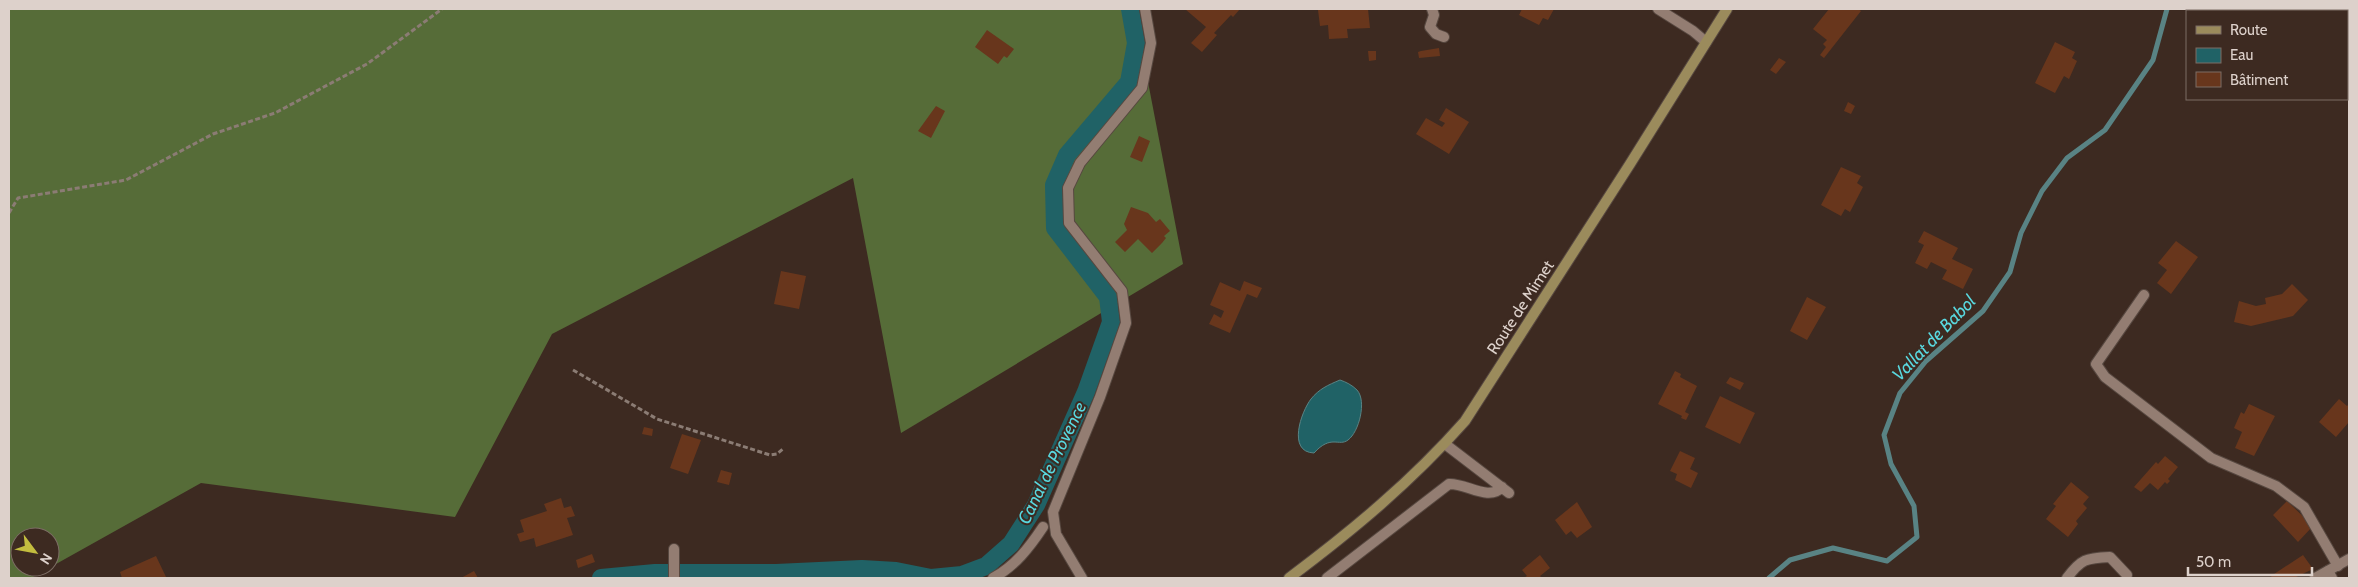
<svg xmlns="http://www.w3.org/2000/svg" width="2358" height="587" font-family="Cabin,sans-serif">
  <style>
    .forest { fill: #566c38; fill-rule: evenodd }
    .water { fill: #206266; stroke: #598384 }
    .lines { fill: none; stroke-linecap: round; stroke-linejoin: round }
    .stream { stroke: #598384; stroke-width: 5 }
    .canal { stroke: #206266; stroke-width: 18 }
    .building { fill: #68361c }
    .lane-casing { stroke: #574840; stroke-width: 12 }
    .street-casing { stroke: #574840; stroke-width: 12 }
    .secondary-casing { stroke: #574840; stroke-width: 12 }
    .path { stroke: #8b7c74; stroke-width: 3; stroke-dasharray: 5 2.5; stroke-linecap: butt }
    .lane { stroke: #937d72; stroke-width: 10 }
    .street { stroke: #937d72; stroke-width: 10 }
    .secondary { stroke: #9b8b5c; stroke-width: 10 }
    .labels { text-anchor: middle; stroke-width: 4; stroke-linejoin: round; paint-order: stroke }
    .street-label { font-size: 16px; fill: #ddd1cb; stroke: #3d2a21 }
    .water-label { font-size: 18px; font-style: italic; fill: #59d8df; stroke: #3d2a21 }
  </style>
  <rect width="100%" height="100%" fill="#3d2a21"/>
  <path class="forest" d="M9,9H1134L1183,264L901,433L853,178L552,334L455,517L201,483L31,578H9ZM20,537H50V567H20Z"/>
  <path class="water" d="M1340,380C1346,382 1352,385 1357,390C1367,401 1359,432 1348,440C1339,447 1331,434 1314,453C1287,452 1301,412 1311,399C1319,389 1328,385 1340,380Z"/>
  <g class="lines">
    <path class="stream" d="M1769,578L1790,560L1833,548L1887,561L1917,537L1914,506L1891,464L1884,435L1900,393L1926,361L1983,311L2010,272L2021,233L2042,191L2067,158L2105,130L2153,60L2167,9"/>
    <path class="canal" d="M601,578L655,573H776L862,569L896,571L931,578L962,575L986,566L1011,544L1036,505L1086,392L1111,322L1108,297L1055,228L1054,185L1067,155L1129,82L1136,43L1130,9"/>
  </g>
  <path class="building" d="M1185,9H1240L1233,17L1231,15L1214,33L1217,35L1202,52L1191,43L1206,27Z
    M1332,9H1368L1370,28L1347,29L1348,38L1329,39L1328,25L1320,26L1318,10Z
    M1522,9H1554L1548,20L1543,18L1539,25L1519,15Z
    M1829,9H1858L1861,11L1824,58L1820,55L1826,47L1823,44L1827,40L1813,29Z
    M987,30L1014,49L1007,58L1004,56L998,64L975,47Z
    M2055,42L2075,52L2072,58L2077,61L2069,79L2064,76L2055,93L2035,83Z
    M1439,48L1440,56L1419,58L1418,52L1421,51Z
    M1368,51H1376V60L1369,61Z
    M1779,58L1786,62L1776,74L1770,70Z
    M1848,102L1855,106L1851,114L1844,111Z
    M936,106L945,111L931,138L918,131Z
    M1446,108L1469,122L1449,154L1416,134L1426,118L1442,127L1445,123L1439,120Z
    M1139,136L1150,141L1142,162L1130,157Z
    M1841,167L1861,176L1857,183L1863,187L1850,212L1845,209L1841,216L1821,205Z
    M1131,207L1148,213L1156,222L1160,219L1170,231L1164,236L1166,238L1162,243L1152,253L1138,239L1125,252L1115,242L1127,230L1124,224Z
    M1924,231L1958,248L1952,259L1973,269L1963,289L1942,279L1947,270L1931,262L1927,269L1915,263L1924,245L1918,242Z
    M2176,241L2198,257L2171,294L2157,283L2167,270L2158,263Z
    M781,271L806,276L799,309L774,304Z
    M1244,281L1262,288L1257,298L1247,294L1230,333L1209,324L1214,314L1221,318L1224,311L1210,305L1220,282L1240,291Z
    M2292,284L2308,300L2293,316L2251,326L2234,322L2239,301L2256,306L2266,304L2265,298L2282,294Z
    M1807,297L1826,307L1807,340L1790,331Z
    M1675,371L1681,374L1680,377L1697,386L1685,412L1689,414L1686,420L1681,418L1682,416L1658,404Z
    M1730,377L1744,383L1740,390L1726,383Z
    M1720,396L1755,413L1740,444L1705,427Z
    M2339,399L2347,406L2349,404V422L2336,437L2319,422Z
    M2249,404L2275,416L2254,456L2235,448L2242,432L2234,428L2241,412L2244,414Z
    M644,427L653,429L652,436L642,434Z
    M682,434L701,440L688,474L670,468Z
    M1680,451L1695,458L1690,469L1698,473L1691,488L1675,480L1677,474L1670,471Z
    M2165,456L2178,467L2168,479L2170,481L2167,484L2165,482L2158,490L2150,483L2141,492L2134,487L2156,462L2158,464Z
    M721,470L732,473L729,485L717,482Z
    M2071,482L2089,497L2083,504L2087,508L2076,521L2078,524L2068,537L2046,519L2056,506L2053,504Z
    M561,498L564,508L571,506L575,516L567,518L573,535L536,547L534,538L520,542L517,534L524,532L520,520L547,511L544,504Z
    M2287,501L2313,526L2298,542L2273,515Z
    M1577,502L1592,527L1577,538L1571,531L1566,535L1555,520Z
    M592,554L595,562L578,568L576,560Z
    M1540,555L1550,568L1540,576L1542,578H1523L1527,576L1522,570Z
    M2303,555L2313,569L2294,578H2272L2271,576Z
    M156,556L166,577L122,578L120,572Z
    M474,571L478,578H461Z"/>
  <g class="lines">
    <g class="lane-casing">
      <path id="lane" d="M1432,9L1434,15L1430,27L1436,34L1444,37
        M1658,9L1693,31L1706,42
        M2144,295L2096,364L2105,377L2211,458L2276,486L2304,507L2338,566
        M1445,444L1509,493
        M2328,571L2332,578
        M674,578V549
        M993,578C1015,566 1029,548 1043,527
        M1082,578L1056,534L1053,512L1100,397L1126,323L1122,291L1069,223L1068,188L1080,163L1142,88L1151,43L1145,9
        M1327,578L1449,484C1466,483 1489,502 1502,487
        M2067,578C2081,559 2086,558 2110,557L2127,575"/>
    </g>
    <g class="street-casing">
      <path id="street" d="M2315,578L2349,559"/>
    </g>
    <g class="secondary-casing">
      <path id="secondary" d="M1289,578C1353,530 1411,482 1465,421L1630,164L1727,9"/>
    </g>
    <path class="path" d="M9,213L18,198L126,180L213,134L275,113L367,64L442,9
      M573,370L657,419L770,455L777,454L784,448"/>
    <use href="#lane" class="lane"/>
    <use href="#street" class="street"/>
    <use href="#secondary" class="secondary"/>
  </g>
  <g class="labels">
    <g class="street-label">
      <text transform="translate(1520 307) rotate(-57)" y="6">Route de Mimet</text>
    </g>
    <g class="water-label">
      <text transform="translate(1934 338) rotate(-46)" y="6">Vallat de Babol</text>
      <text transform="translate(1052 463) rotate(-64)" y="6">Canal de Provence</text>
    </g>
  </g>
  <rect width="2358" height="587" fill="none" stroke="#ddd1cb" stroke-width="20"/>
  <rect x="2186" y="10" width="162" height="90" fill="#3d2a21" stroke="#7d6d65"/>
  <rect x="2196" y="26" width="25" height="8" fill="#9b8b5c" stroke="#7d6d65"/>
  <text x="2230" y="35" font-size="15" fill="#ddd1cb">Route</text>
  <rect x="2196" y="48" width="25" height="15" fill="#206266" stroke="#7d6d65"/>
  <text x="2230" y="60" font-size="15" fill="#ddd1cb">Eau</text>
  <rect x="2196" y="72" width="25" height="15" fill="#68361c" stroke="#7d6d65"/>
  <text x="2230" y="85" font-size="15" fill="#ddd1cb">Bâtiment</text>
  <g transform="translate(35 552) rotate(122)"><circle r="24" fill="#3d2a21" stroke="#7d6d65"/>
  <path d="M0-4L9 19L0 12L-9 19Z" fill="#c3bd3f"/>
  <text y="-8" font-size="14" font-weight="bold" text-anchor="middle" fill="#ddd1cb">N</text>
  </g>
  <path d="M2188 567v8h124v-8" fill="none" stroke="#ddd1cb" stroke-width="2.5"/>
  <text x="2196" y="567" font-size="15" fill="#ddd1cb" stroke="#3d2a21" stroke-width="4" paint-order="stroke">50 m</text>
</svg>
